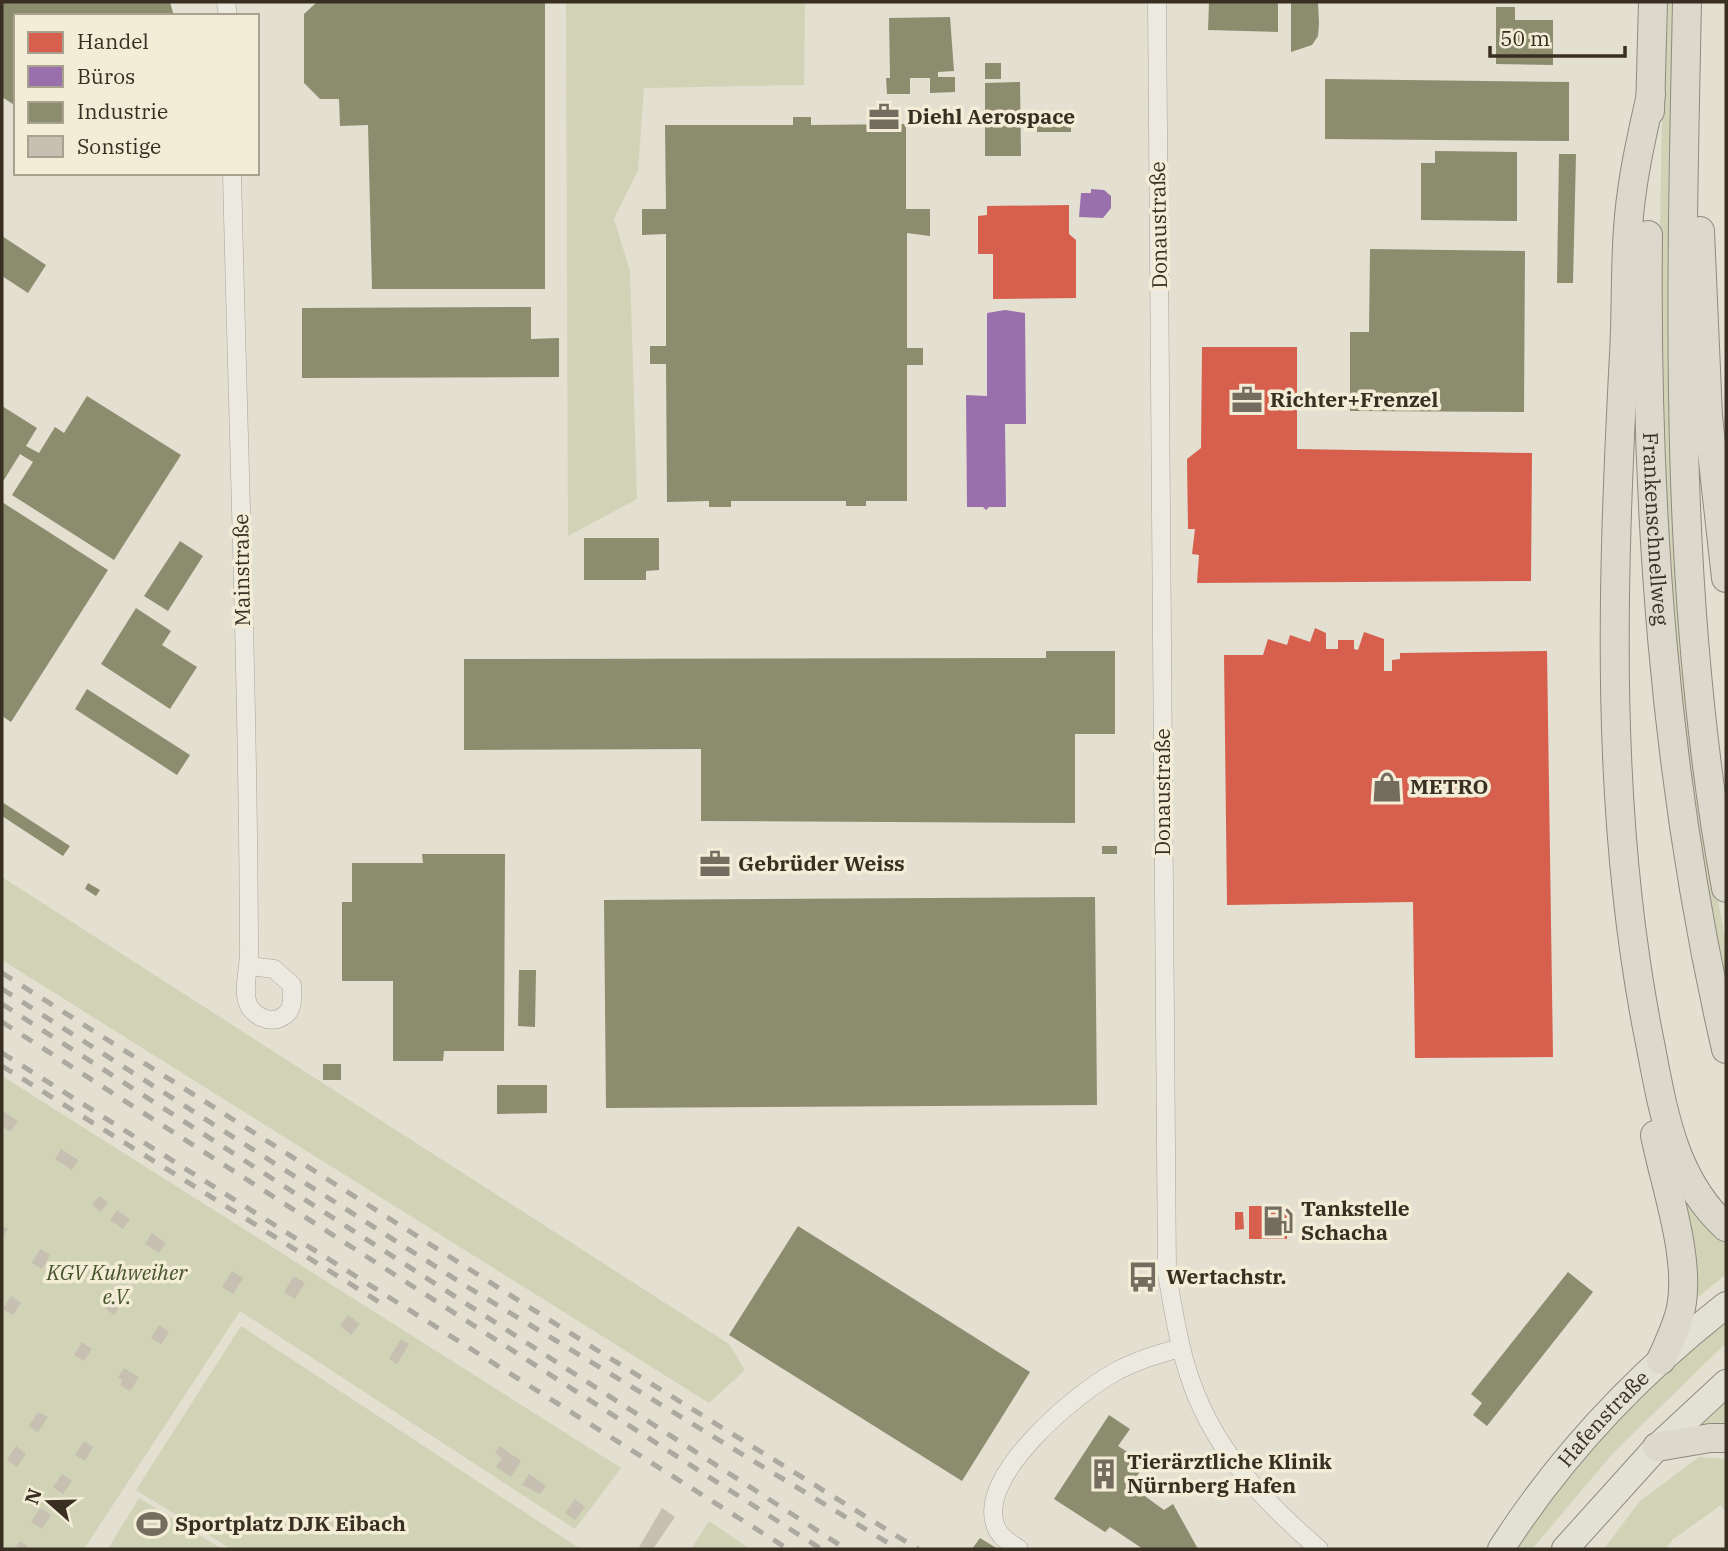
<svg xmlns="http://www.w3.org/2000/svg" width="1728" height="1551" font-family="'IBM Plex Serif',serif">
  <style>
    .green { fill: #d0d3b5 }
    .shops { fill: #d6604d }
    .offices { fill: #9970ab }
    .industry { fill: #8c8c6e }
    .building { fill: #c7bfb2 }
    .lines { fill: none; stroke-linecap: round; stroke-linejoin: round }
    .minor-casing { stroke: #a9a499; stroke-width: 19 }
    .primary-casing { stroke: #8f8a80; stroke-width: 28 }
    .trunk-casing { stroke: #8f8a80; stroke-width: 30 }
    .minor { stroke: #ece9e1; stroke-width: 18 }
    .primary { stroke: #e3e0d4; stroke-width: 26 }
    .trunk { stroke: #dcd8cb; stroke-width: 28 }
    .rail { stroke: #aca9a1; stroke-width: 5; stroke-dasharray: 12 12; stroke-linecap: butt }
    .labels { text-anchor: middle; stroke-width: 7; stroke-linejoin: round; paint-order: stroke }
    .poi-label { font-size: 21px; font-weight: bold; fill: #382e21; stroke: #f3edd8; text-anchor: start }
    .street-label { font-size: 21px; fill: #382e21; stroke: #f3edd8 }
    .park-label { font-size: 21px; font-style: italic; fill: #46532a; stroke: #f3edd8 }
  </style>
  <rect width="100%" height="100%" fill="#e3dfd1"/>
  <path class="green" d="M566,2H805L804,85L644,88L638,170L614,219L630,271L637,499L568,536Z
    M1664,2H1677L1711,861L1726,944V1005L1713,940L1670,637L1659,285Z
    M2,877L729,1344L745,1370L709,1403L2,960Z
    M2,1076L621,1468L575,1529L240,1311L84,1549H2Z
    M1686,1194L1726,1240V1274L1696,1299L1692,1298L1679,1198Z
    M1726,1323V1343L1614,1452L1532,1549H1514L1585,1454L1658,1377Z
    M241,1326L576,1546L582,1549H231L136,1490Z
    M1726,1401V1430L1690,1433Z
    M1699,1457L1726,1459V1513L1721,1505L1672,1540L1666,1549H1604L1640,1501Z
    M139,1498L222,1549H108Z
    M709,1521L750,1549H691Z"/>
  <path class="shops" d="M1069,205V234L1076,240V298L993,299V254H978V216L987,215V206Z
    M1202,347H1297V449L1532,453L1531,581L1197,583L1199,555L1192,554L1195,529H1188L1187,459L1201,448Z
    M1315,628L1326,633V649H1338V640H1354V649L1358,650L1364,632L1384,639V671H1392V660L1400,659V653L1547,651L1553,1057L1415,1058L1413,902L1227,905L1224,655H1263L1268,639L1287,645L1290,635L1310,642Z
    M1249,1206H1287V1239H1249Z
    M1235,1212H1243L1244,1229L1235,1230Z"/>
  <path class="offices" d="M1091,189L1104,190L1111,196V208L1103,218L1079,217L1081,193H1091Z
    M1005,310L1025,313L1026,424H1005L1006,507H989L986,510L983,507H967L966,395L987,396V313Z"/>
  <path class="industry" d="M2,2H170L174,16H16V106L2,97Z
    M317,2H545V289H372L368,125L340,126L339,99H320L304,83V14Z
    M1209,2H1278V32L1208,30Z
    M1291,2H1318L1319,23L1318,36L1312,45L1291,52Z
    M1496,7H1515V20H1553V65L1496,64Z
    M950,17L954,71L938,72V77H955V92L930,93V78H910V94H887L886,78H890L889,18Z
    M985,63H1001V79H985Z
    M1325,79L1569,82V141L1325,139Z
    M1020,82L1021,156H985V83Z
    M793,117H811V125L906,124V209H930V236L907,233V348H923V365H907V501H866V506H846V501H731V507H709V501L667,502L666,364H650V346H666V234L642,235V209H666L665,125H793Z
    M1037,122H1071V132H1037Z
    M1435,151L1517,152V221L1421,220V163H1435Z
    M1559,154H1576L1573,283H1557Z
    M2,236L46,265L28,293L2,276Z
    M1370,249L1525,251L1524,412L1350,411V332H1369Z
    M531,307V339L559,338V377L302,378V308Z
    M87,396L181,455L114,560L12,495L33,462L20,454L2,483V406L37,428L26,446L39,453L55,427L64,433Z
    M2,502L108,570L11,722L2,716Z
    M584,538H659V570L646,571V580H584Z
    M180,541L203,556L168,611L144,596Z
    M136,608L171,631L162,645L197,667L170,709L101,664Z
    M1046,651H1115V734H1075V823L701,821V749L464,750V659L1046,658Z
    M87,689L190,755L177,775L75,709Z
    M2,802L70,846L63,856L2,816Z
    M1102,846H1117V854H1102Z
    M422,854H505L504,1051H444L443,1061H393V981H342V902H352V863H423Z
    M88,883L100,890L96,896L85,889Z
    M1095,897L1097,1105L606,1108L604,900Z
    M519,970H536L535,1027L518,1026Z
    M323,1064H341V1080H323Z
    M497,1085H547V1113L497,1114Z
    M798,1226L1030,1372L962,1481L729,1335Z
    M1568,1272L1593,1292L1487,1426L1473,1415L1482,1403L1471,1394Z
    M1109,1415L1130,1429L1118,1446L1145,1463L1131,1486L1164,1510L1173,1504L1198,1549H1143L1110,1527L1105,1532L1054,1499Z
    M980,1538L998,1549H972Z"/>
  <path class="building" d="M2,1110L18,1121L10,1132L2,1126Z
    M61,1149L78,1160L72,1170L55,1159Z
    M99,1196L108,1202L101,1212L92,1205Z
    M117,1210L130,1219L123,1229L110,1220Z
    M2,1225L8,1229L2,1239Z
    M152,1233L166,1243L159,1253L145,1244Z
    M40,1249L50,1255L42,1269L32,1263Z
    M232,1271L243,1278L233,1294L222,1287Z
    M294,1276L305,1283L295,1299L284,1292Z
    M112,1295L122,1302L114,1315L104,1308Z
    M11,1296L21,1303L13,1315L3,1309Z
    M348,1315L360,1324L351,1335L340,1326Z
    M159,1325L169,1332L161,1344L151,1338Z
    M401,1339L409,1344L397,1364L389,1359Z
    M82,1342L92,1349L84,1361L74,1355Z
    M124,1368L139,1377L130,1391L120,1385L122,1380L118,1377Z
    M38,1412L48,1417L38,1432L29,1426Z
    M84,1441L93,1447L85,1461L75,1455Z
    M16,1446L26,1454L17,1467L7,1460Z
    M500,1446L521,1461L511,1477L496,1467L502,1458L495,1453Z
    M62,1474L72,1481L63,1494L53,1487Z
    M529,1474L546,1486L540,1494L522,1485Z
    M575,1499L585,1507L575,1520L565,1513Z
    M40,1508L51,1515L42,1529L31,1522Z
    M662,1508L675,1517L653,1549H638Z
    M20,1541L31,1549H14Z"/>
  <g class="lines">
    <g class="minor-casing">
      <path id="minor" d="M226,2L228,16
        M1157,2L1167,1274C1173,1306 1177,1338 1187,1369C1210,1446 1260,1498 1319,1549
        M232,173C238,431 248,690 249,948C250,964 243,986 247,1001C251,1016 272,1026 285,1015C294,1009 292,995 292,985L274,969L250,966
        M1019,1549C1011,1543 1000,1538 996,1527C975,1476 1077,1393 1115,1372C1137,1360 1157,1354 1181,1348"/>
    </g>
    <g class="primary-casing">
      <g id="primary">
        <path id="s1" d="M1501,1549C1561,1455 1638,1374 1726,1305"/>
        <path d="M1565,1549L1657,1447L1726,1383"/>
      </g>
    </g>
    <g class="trunk-casing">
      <g id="trunk">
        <path d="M1687,2C1681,298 1672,595 1726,888"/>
        <path d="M1651,94C1644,127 1636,159 1632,191C1624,244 1627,300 1624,354C1612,584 1604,815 1650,1043C1663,1110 1673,1179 1726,1227"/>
        <path d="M1650,111L1653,2"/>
        <path d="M1700,231L1708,416L1726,578"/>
        <path id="s2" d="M1648,235C1645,510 1664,781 1726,1049"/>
        <path d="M1655,1135C1665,1186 1691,1257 1681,1308C1677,1326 1669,1343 1661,1360"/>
        <path d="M1657,1447L1710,1438H1726"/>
      </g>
    </g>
    <use href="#minor" class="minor"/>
    <use href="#primary" class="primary"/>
    <use href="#trunk" class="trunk"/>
    <path class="rail" d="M2,973L600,1352L918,1549
      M2,989L466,1286L898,1549
      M2,1004L846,1549
      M2,1022L821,1549
      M2,1053L788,1549
      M2,1066L379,1302"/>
  </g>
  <defs>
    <g id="office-bare" transform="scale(2.415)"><path d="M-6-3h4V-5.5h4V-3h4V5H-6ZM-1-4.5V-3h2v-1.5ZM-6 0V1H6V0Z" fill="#746c5f" stroke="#f3edd8" stroke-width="2.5" paint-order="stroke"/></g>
    <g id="shop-bare" transform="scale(2.415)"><path d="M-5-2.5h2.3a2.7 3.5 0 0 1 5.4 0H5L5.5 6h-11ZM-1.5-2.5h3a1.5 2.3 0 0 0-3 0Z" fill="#746c5f" stroke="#f3edd8" stroke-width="2.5" paint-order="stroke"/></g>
    <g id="fuel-bare" transform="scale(2.415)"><path d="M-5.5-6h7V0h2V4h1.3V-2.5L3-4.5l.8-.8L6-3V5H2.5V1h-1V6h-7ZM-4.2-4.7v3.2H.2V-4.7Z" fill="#746c5f" stroke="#f3edd8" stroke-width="2.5" paint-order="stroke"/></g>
    <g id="bus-bare" transform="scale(2.415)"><path d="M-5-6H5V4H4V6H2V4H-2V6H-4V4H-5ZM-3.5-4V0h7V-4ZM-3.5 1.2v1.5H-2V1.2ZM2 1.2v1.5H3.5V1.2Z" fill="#746c5f" stroke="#f3edd8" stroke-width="2.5" paint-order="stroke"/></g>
    <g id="building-bare" transform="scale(2.415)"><path d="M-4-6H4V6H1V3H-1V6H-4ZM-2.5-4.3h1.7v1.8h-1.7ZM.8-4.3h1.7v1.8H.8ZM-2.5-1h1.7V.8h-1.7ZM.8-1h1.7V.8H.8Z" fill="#746c5f" stroke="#f3edd8" stroke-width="2.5" paint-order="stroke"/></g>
    <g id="stadium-bare" transform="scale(2.415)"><path d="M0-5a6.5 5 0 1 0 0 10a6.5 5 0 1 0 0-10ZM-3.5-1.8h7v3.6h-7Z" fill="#746c5f" stroke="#f3edd8" stroke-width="2.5" paint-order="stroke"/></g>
  </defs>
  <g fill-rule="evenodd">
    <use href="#office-bare" x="884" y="117"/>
    <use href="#office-bare" x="1247" y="400"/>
    <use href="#shop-bare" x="1387" y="787"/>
    <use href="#office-bare" x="715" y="864"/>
    <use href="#fuel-bare" x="1278" y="1221"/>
    <use href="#bus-bare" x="1143" y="1277"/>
    <use href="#building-bare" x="1104" y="1474"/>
    <use href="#stadium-bare" x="152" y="1524"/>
  </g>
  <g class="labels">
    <g class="poi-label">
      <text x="907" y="124">Diehl Aerospace</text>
      <text x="1270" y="407">Richter+Frenzel</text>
      <text x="1410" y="794">METRO</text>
      <text x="738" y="871">Gebrüder Weiss</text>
      <text x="1301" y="1216">Tankstelle<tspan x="1301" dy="24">Schacha</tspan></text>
      <text x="1166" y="1284">Wertachstr.</text>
      <text x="1127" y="1469">Tierärztliche Klinik<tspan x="1127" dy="24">Nürnberg Hafen</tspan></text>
      <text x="175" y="1531">Sportplatz DJK Eibach</text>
    </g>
    <g class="street-label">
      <text transform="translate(1159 225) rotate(-91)" y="7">Donaustraße</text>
      <text dy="7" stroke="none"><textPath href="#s2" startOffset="294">Frankenschnellweg</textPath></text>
      <text transform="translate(242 570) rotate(-91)" y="7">Mainstraße</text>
      <text transform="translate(1163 792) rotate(-90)" y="7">Donaustraße</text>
      <text dy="7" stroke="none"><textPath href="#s1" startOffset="166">Hafenstraße</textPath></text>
    </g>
    <g class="park-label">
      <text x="117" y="1280">KGV Kuhweiher<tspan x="117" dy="24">e.V.</tspan></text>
    </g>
  </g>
  <rect width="1728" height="1551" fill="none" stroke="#382e21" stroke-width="7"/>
  <rect x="14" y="14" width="245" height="161" fill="#f3edd8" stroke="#a8a18f" stroke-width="2"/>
  <rect x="28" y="32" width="35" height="21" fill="#d6604d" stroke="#a8a18f" stroke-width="2"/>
  <text x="77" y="49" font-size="21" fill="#382e21">Handel</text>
  <rect x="28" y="66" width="35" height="21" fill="#9970ab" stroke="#a8a18f" stroke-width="2"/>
  <text x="77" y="84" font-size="21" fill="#382e21">Büros</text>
  <rect x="28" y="102" width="35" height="21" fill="#8c8c6e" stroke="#a8a18f" stroke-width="2"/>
  <text x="77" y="119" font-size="21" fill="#382e21">Industrie</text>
  <rect x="28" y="136" width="35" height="21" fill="#c7bfb2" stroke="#a8a18f" stroke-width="2"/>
  <text x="77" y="154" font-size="21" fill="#382e21">Sonstige</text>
  <g transform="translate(49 1502) rotate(290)" stroke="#f3edd8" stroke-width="5" paint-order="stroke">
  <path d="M0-5L12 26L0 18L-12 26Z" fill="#382e21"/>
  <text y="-10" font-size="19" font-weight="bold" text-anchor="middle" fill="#382e21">N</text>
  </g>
  <path d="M1490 46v10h135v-10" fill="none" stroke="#382e21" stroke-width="3.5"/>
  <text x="1500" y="46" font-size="21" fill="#382e21" stroke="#f3edd8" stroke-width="5" paint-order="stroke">50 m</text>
</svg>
